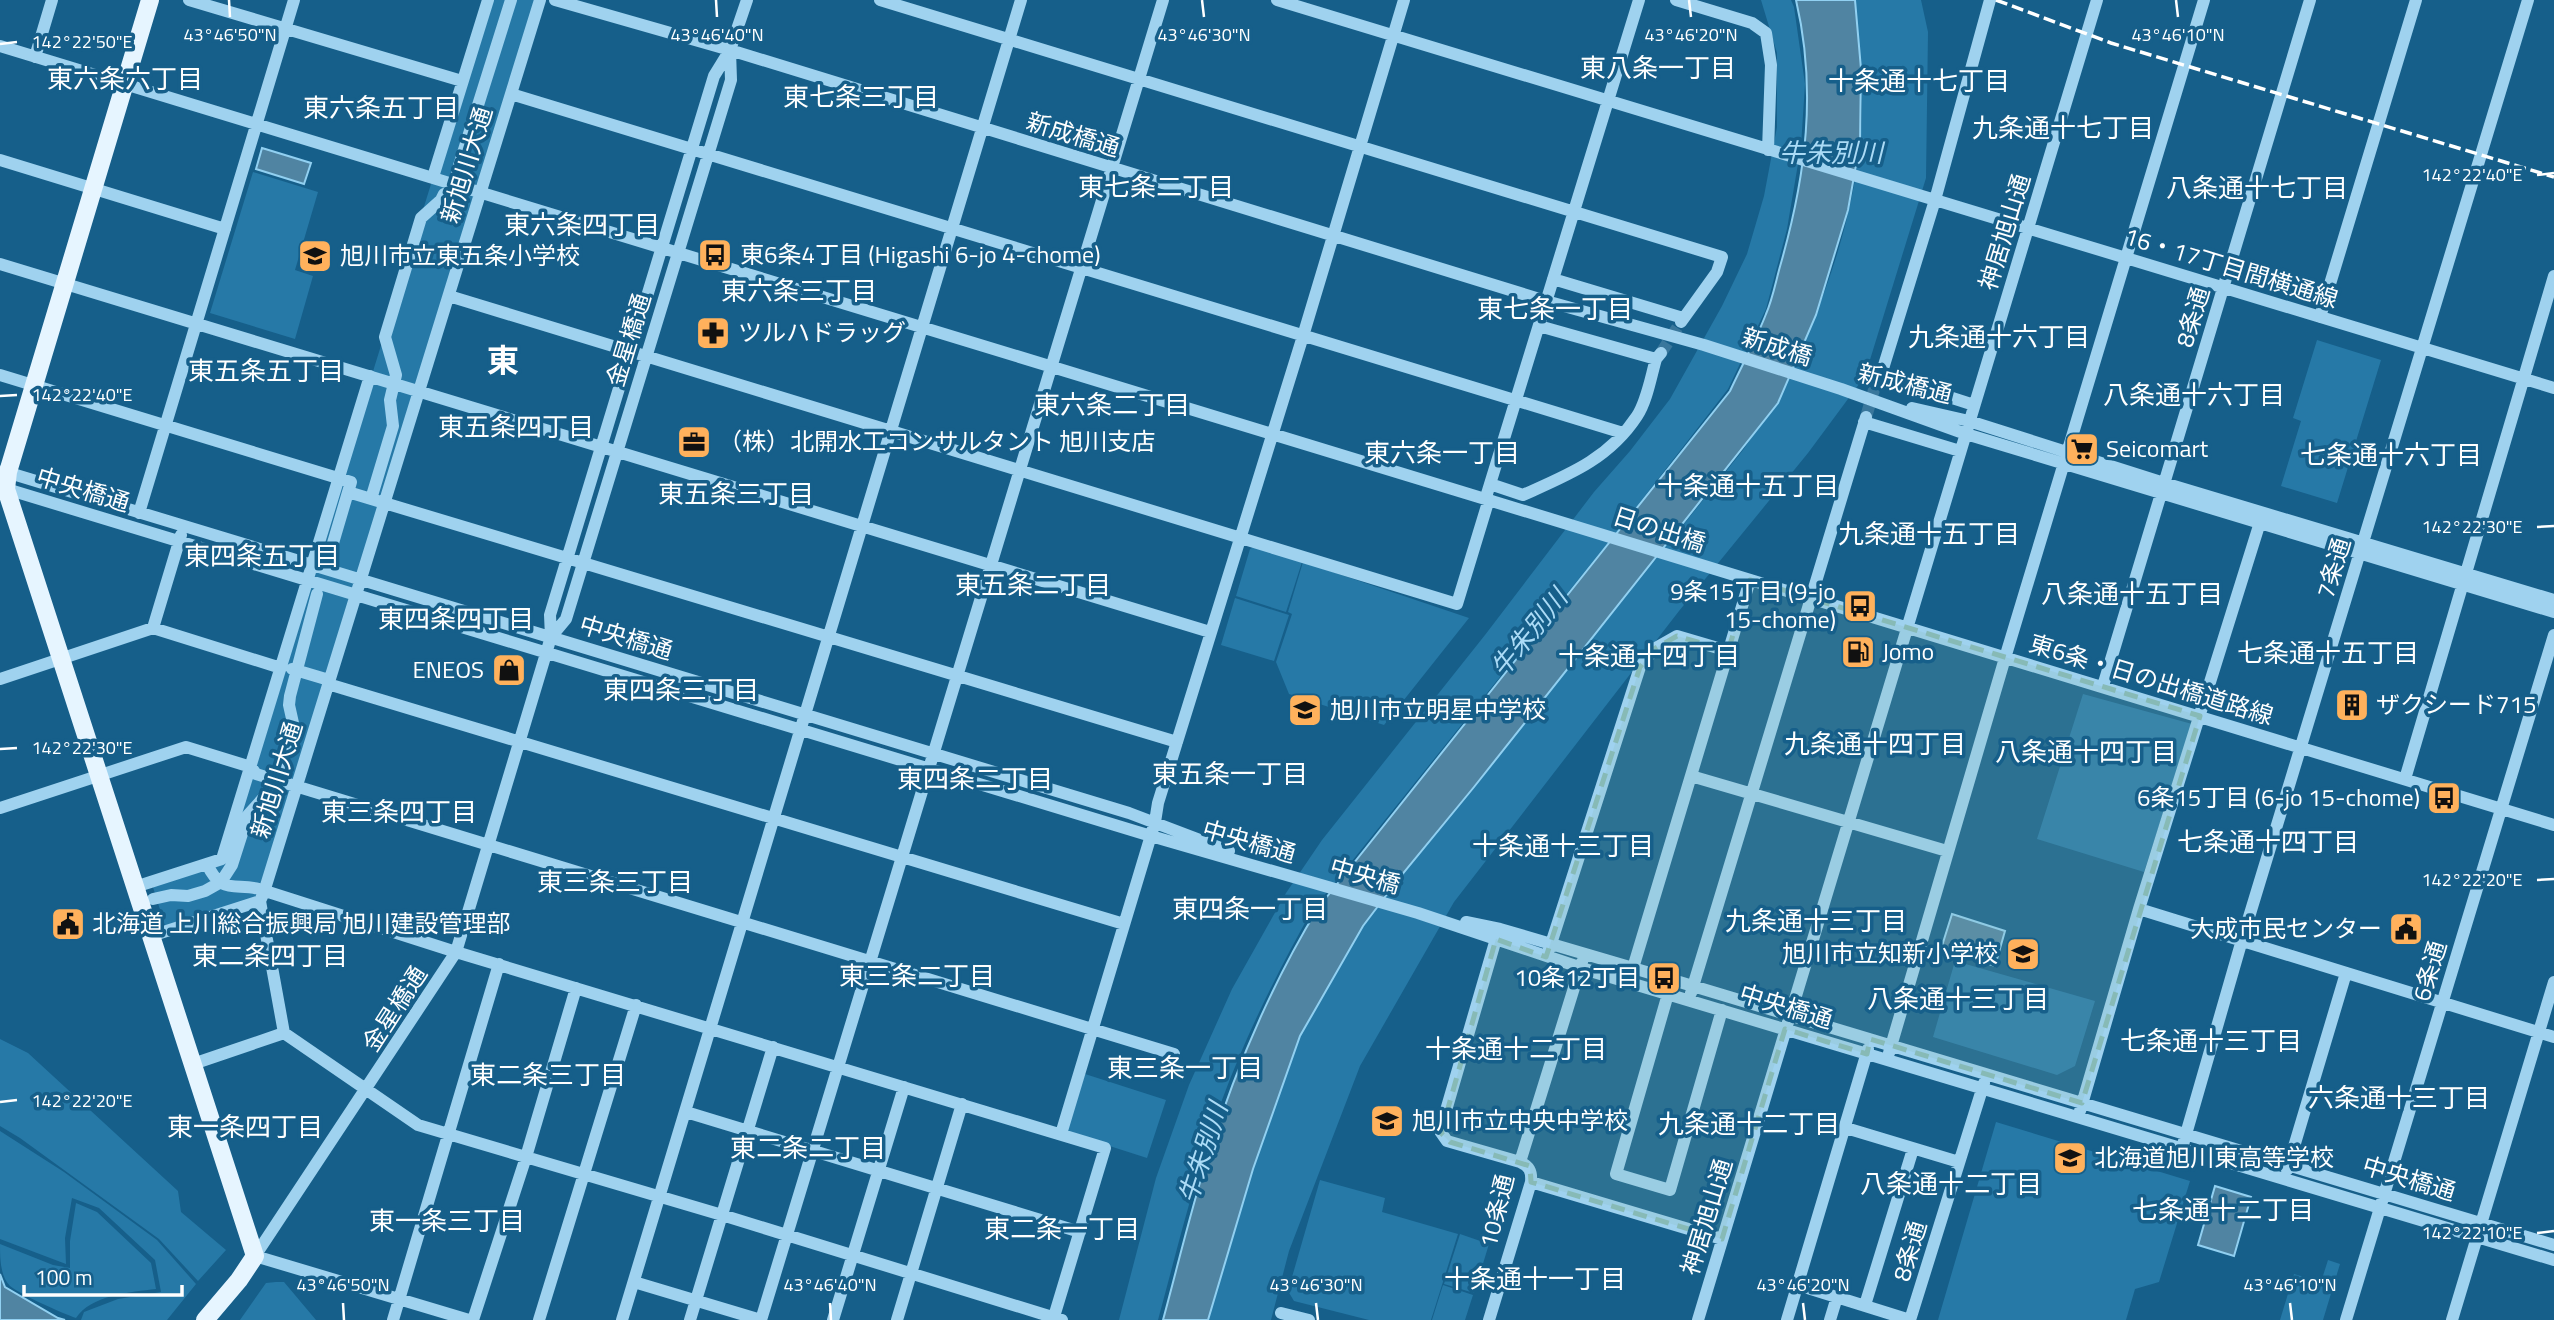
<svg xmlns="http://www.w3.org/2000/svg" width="2554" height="1320" font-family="'Titillium Web','Noto Sans JP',sans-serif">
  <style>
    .green { fill: #2679a7 }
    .water { fill: #5084a2; stroke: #91d0f1; stroke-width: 2 }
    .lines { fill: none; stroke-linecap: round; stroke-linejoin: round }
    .minor-tunnel { stroke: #39779c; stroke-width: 12; stroke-dasharray: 12 6; stroke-linecap: butt }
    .minor { stroke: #9fd2ef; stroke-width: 12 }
    .major { stroke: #e6f5ff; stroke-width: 18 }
    .rail { stroke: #fff; stroke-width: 3.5; stroke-dasharray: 12 5; stroke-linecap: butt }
    .marked { fill: #87bab6; fill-opacity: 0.2; stroke: #87bab6; stroke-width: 5; stroke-dasharray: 14 9; stroke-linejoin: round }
    .ticks { fill: none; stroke: #fff; stroke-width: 2.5 }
    .labels { text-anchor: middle; stroke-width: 7; stroke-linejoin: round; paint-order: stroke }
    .street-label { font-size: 24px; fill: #fff; stroke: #165f8a }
    .poi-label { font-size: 24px; fill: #fff; stroke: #165f8a; text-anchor: start }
    .neighbourhood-label { font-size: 26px; fill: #fff; stroke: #165f8a }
    .water-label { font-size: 26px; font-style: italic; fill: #abdbf6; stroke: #165f8a }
    .district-label { font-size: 32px; font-weight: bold; fill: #fff; stroke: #165f8a }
    .ticks-label { font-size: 18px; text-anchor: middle; fill: #fff; stroke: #165f8a; stroke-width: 7; stroke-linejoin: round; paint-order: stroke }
  </style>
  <rect width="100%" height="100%" fill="#165f8a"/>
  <path class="green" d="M488,0H540L260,901L166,929L152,884L222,859Z
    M1761,0H1791L1794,7L1805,84L1801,146L1787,229L1766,309L1728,389L1627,519L1311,912C1277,973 1246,1035 1222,1100C1196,1172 1178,1246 1158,1320H1119L1156,1178L1189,1085L1232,989L1286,893L1322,840L1485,635L1594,492L1630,451L1670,399L1722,306L1747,254L1764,196L1777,127V53Z
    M1855,0H1921L1928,32L1926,178L1865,376L1808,453L1679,611L1454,902L1360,1066L1289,1251L1271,1320H1208L1253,1169L1300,1036L1363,926L1400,877L1474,787L1743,450C1803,363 1849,249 1860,144C1865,96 1859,47 1855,0Z
    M253,172L318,192L295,270L313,276L295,339L210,313Z
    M2317,340L2381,360L2337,503L2281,486L2301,421L2293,418Z
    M1254,547L1302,562L1286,612L1236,596L1250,549Z
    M1303,562L1469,618L1384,725L1289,694L1276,662L1292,614L1288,612Z
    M1235,598L1289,615L1274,661L1221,645Z
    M2083,694L2192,724L2144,872L2037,839Z
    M1955,961L2095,1001L2075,1066L2057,1075L1933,1037Z
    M0,1039L28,1053L178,1191L181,1212L226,1250L198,1281L159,1239L20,1138L0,1126Z
    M1085,1074L1166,1100L1147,1158L1066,1132Z
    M1996,1122L2190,1181L2159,1282L2135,1289L2126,1320H1938Z
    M0,1131L64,1172L157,1240L196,1284L167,1320H81L84,1312L118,1299L161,1292L155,1260L99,1208L72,1198L65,1238L66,1264L0,1239Z
    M1320,1180L1385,1198L1382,1212L1458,1234L1431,1320H1369L1294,1301L1288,1291Z
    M76,1203L97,1212L151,1263L156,1289C131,1292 91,1295 76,1318C62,1313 21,1295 10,1286C0,1276 0,1258 0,1244L53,1265L70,1268V1241Z
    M1460,1234L1489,1244L1474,1293L1444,1284Z
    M2328,1260L2340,1264L2323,1320H2280L2294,1274L2321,1282Z
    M276,1282H284L316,1320H240L266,1283Z
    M1443,1285L1473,1295L1465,1320H1432Z"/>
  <path class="water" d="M1796,0H1855L1861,69L1860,143L1848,210L1816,315L1778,403L1474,787L1400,877L1363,926L1300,1036L1253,1169L1208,1320H1163C1178,1265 1191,1209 1208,1156C1235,1070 1271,985 1318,908L1730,391C1742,365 1756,340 1766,314C1773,298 1776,280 1781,263C1806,175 1817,90 1796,0Z
    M262,148L311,163L304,184L256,169Z
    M1952,914L2005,931L1995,966L1941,949Z
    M2215,1186L2251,1197L2234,1256L2198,1245Z
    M0,1274L5,1287L58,1318L65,1320H0Z"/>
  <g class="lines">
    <path class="minor-tunnel" d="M1661,353L1681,322
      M1866,417L1876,383"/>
    <path class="minor" d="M189,0L462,81
      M555,0L730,50L1546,301L1704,345L1841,389L1966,434L2554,612
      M880,0L1722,257L1717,272L1681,322
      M1277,0L2554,388
      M1676,0L1752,23L1766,33L1771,65L1768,150
      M0,46L2554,825
      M35,57L52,0
      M511,94L1623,433
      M0,160L225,229
      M457,172L511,0
      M433,177L488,0
      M0,264L1210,632
      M1553,279L1683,318
      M449,296L1457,604L1489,499
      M2320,317L2416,0
      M1539,326L1656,359
      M0,375L351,482L328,560
      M1881,375L1974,405
      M1876,383L1881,375L1935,200L1990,0
      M1912,408L1969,421L2164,483L2554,600
      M1864,422L1960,451
      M3,471L1129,813L1229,851
      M1490,484L1523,495C1568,475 1609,459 1637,416C1647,401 1651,376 1656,359L1661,353
      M0,487L1151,836L1418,913L1597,973L2554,1260
      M348,492L1177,742
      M1486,497L1639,0
      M371,499L393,426L390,400L396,375L385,337L421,218L441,200L444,194
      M139,513L294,0
      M153,628L181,535
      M551,637L566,619L731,80L730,51
      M292,669L329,680
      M0,679L153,628L281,668
      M328,684L1124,924
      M2103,686L2310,0
      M1691,776L1947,851
      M2405,779L2554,276
      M275,780L293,723L289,705L290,696L317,594
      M0,808L186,747L251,767L256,774L1174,1054
      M207,864C221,895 235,883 259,889L456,952L1105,1148L1053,1320
      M135,887L222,859L370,376
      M153,899L171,895L188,896L205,891L221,882L232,865L248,815L266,795L271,779
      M260,901L284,1033L418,1125L722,1215L1062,1320
      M2139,909L2554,1037
      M1466,922L1500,929L1633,968L2554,1245
      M151,936L260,901L264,892L540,0
      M1549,950L1640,667L1654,649L1677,636L1728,651
      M1633,968L1750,580
      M1691,993L1866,417
      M1668,994L1616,1174L1670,1190L1722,1010
      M1889,1053L2005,658L2204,0
      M193,1064L284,1033
      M2080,1111L2139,909L2262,516
      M686,1112L1080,1232
      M1846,1128L1959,1162
      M1061,1134L1155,822L1158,803L1303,336L1404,0
      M2182,1148L2242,940L2528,0
      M1520,1162L1582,962
      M2287,1170L2346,973
      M1531,1182L1722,1239
      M634,1282L761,1320
      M1798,1285L1910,1320
      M1865,1305L1913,1149
      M1281,1313L1309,1320
      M393,1320L499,964
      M469,1320L255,1256L456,952L551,637L550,615L714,76L730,50L747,0
      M473,1320L526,1157L576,988
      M539,1320L636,1005
      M622,1320L1021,0
      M690,1320L773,1047
      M761,1320L1163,0
      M833,1320L904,1087
      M897,1320L962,1104
      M1489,1320L1531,1182C1532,1171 1529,1166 1520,1162L1447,1141L1440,1131L1498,932
      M1698,1320L2097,0
      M1787,1320L1868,1049
      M1830,1320L1837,1297
      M1910,1320L1984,1083
      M2346,1320L2554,635
      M2452,1320L2554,982"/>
    <path class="major" d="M150,0L8,472L6,489L255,1256L239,1280L205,1320"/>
    <path class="rail" d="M1996,0L2111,43L2554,177"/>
  </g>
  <path class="marked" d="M1750,580L2200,716L2082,1103L1870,1039L1867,1054L1785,1029L1722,1239L1531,1182L1530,1166L1450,1142L1441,1133L1496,939L1546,957L1640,667L1654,649L1677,636L1728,651Z"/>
  <path class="ticks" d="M229,0L230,17M716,0L717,17M1202,0L1204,17M1689,0L1691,17M2176,0L2178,17M0,44L17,42M2537,175L2554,173M0,396L17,395M2537,527L2554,526M0,749L17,748M2537,880L2554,879M0,1102L17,1100M2537,1233L2554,1231M343,1303L344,1320M830,1303L831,1320M1316,1303L1318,1320M1803,1303L1805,1320M2290,1303L2292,1320"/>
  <defs>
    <g id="bus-square" transform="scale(1.75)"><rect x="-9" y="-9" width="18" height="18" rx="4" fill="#ffb15c" stroke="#165f8a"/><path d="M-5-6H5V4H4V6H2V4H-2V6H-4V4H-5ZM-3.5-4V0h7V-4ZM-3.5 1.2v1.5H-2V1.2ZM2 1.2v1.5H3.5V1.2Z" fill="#111"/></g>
    <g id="school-square" transform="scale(1.75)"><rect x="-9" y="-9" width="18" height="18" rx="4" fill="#ffb15c" stroke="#165f8a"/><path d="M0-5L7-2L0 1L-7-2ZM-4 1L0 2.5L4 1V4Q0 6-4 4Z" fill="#111"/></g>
    <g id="pharmacy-square" transform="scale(1.75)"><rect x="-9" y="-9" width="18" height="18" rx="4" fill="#ffb15c" stroke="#165f8a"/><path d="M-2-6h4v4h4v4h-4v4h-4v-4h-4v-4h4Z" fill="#111"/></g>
    <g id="office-square" transform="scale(1.75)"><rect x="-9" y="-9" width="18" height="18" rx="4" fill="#ffb15c" stroke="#165f8a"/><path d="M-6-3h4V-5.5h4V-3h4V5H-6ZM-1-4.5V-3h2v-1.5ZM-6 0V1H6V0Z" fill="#111"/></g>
    <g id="supermarket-square" transform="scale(1.75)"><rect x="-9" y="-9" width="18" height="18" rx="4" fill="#ffb15c" stroke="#165f8a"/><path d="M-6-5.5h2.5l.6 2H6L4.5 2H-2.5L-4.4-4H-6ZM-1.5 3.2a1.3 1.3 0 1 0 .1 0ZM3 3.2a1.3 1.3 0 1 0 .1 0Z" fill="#111"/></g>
    <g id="fuel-square" transform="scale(1.75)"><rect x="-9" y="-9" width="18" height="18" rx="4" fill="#ffb15c" stroke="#165f8a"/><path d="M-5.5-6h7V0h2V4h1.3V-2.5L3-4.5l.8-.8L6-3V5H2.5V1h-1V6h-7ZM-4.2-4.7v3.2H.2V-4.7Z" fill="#111"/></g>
    <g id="shop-square" transform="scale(1.75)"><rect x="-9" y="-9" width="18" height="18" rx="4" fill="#ffb15c" stroke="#165f8a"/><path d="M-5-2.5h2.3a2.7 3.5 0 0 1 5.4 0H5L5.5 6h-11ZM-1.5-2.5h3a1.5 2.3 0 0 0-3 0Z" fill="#111"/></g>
    <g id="building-square" transform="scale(1.75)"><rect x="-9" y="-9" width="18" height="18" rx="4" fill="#ffb15c" stroke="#165f8a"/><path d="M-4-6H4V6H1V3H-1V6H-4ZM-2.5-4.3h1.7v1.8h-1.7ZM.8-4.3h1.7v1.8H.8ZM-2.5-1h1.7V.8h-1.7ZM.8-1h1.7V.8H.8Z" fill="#111"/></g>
    <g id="civic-square" transform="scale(1.75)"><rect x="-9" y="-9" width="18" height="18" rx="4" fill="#ffb15c" stroke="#165f8a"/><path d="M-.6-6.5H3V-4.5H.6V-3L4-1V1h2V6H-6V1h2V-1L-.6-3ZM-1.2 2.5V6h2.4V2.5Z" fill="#111"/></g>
  </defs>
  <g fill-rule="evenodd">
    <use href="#bus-square" x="715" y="255"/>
    <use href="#school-square" x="315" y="256"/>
    <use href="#pharmacy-square" x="713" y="333"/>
    <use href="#office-square" x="694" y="442"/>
    <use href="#supermarket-square" x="2082" y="449"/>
    <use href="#bus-square" x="1860" y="606"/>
    <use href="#fuel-square" x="1858" y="652"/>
    <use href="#shop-square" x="509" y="670"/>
    <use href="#building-square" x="2352" y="705"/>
    <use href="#school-square" x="1305" y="710"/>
    <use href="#bus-square" x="2444" y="798"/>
    <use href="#civic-square" x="68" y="924"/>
    <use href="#civic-square" x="2406" y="929"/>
    <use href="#school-square" x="2023" y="954"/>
    <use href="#bus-square" x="1664" y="978"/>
    <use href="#school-square" x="1387" y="1121"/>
    <use href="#school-square" x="2070" y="1158"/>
  </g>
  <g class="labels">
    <g class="street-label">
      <text transform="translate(1073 135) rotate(17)" y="8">新成橋通</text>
      <text transform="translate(467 165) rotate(-73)" y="8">新旭川大通</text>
      <text transform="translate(2005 232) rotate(-73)" y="8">神居旭山通</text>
      <text transform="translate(2231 268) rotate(17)" y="8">16・17丁目間横通線</text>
      <text transform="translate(2193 317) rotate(-73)" y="8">8条通</text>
      <text transform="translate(629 340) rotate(-73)" y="8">金星橋通</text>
      <text transform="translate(1777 347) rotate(18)" y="8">新成橋</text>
      <text transform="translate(1905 384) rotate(14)" y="8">新成橋通</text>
      <text transform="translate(83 490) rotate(17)" y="8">中央橋通</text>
      <text transform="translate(1659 530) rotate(18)" y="8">日の出橋</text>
      <text transform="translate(2334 568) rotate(-73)" y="8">7条通</text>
      <text transform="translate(626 638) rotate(17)" y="8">中央橋通</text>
      <text transform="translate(2151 680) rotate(17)" y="8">東6条・日の出橋道路線</text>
      <text transform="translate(277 780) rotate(-73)" y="8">新旭川大通</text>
      <text transform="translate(1249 842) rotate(16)" y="8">中央橋通</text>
      <text transform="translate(1365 876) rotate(16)" y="8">中央橋</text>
      <text transform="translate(2430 971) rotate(-73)" y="8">6条通</text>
      <text transform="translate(1786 1007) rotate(17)" y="8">中央橋通</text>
      <text transform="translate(395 1009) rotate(-57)" y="8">金星橋通</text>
      <text transform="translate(2409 1179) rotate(17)" y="8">中央橋通</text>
      <text transform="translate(1497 1211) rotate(-76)" y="8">10条通</text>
      <text transform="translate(1707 1217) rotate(-73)" y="8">神居旭山通</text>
      <text transform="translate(1910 1251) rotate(-73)" y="8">8条通</text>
    </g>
    <g class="poi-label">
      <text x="740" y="263">東6条4丁目 (Higashi 6-jo 4-chome)</text>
      <text x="340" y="264">旭川市立東五条小学校</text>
      <text x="738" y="341">ツルハドラッグ</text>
      <text x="718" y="450">（株）北開水工コンサルタント 旭川支店</text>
      <text x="2106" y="457">Seicomart</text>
      <text x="1836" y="600" text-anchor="end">9条15丁目 (9-jo<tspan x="1836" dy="28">15-chome)</tspan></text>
      <text x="1882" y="660">Jomo</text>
      <text x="484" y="678" text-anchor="end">ENEOS</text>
      <text x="2376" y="713">ザクシード715</text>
      <text x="1330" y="718">旭川市立明星中学校</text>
      <text x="2420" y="806" text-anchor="end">6条15丁目 (6-jo 15-chome)</text>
      <text x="92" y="932">北海道 上川総合振興局 旭川建設管理部</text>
      <text x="2382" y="937" text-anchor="end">大成市民センター</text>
      <text x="1998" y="962" text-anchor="end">旭川市立知新小学校</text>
      <text x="1640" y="986" text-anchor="end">10条12丁目</text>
      <text x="1412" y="1129">旭川市立中央中学校</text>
      <text x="2094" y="1166">北海道旭川東高等学校</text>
    </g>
    <g class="neighbourhood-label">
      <text x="1658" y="77">東八条一丁目</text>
      <text x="125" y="88">東六条六丁目</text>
      <text x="1919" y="90">十条通十七丁目</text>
      <text x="861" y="106">東七条三丁目</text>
      <text x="381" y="117">東六条五丁目</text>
      <text x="2063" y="137">九条通十七丁目</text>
      <text x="1156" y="196">東七条二丁目</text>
      <text x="2257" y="197">八条通十七丁目</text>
      <text x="582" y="234">東六条四丁目</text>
      <text x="799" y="300">東六条三丁目</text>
      <text x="1555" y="318">東七条一丁目</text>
      <text x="1999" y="346">九条通十六丁目</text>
      <text x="266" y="380">東五条五丁目</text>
      <text x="2194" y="404">八条通十六丁目</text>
      <text x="1112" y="414">東六条二丁目</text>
      <text x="516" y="436">東五条四丁目</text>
      <text x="1442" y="462">東六条一丁目</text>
      <text x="2391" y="464">七条通十六丁目</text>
      <text x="1748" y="495">十条通十五丁目</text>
      <text x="736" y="503">東五条三丁目</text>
      <text x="1929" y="543">九条通十五丁目</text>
      <text x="262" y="565">東四条五丁目</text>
      <text x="1033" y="594">東五条二丁目</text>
      <text x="2132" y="603">八条通十五丁目</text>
      <text x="456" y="628">東四条四丁目</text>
      <text x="2328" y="662">七条通十五丁目</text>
      <text x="1649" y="665">十条通十四丁目</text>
      <text x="681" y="699">東四条三丁目</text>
      <text x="1875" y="753">九条通十四丁目</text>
      <text x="2086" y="761">八条通十四丁目</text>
      <text x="1230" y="783">東五条一丁目</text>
      <text x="975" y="788">東四条二丁目</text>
      <text x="399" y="821">東三条四丁目</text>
      <text x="2268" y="851">七条通十四丁目</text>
      <text x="1563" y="855">十条通十三丁目</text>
      <text x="615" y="891">東三条三丁目</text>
      <text x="1250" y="918">東四条一丁目</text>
      <text x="1816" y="930">九条通十三丁目</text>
      <text x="270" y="965">東二条四丁目</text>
      <text x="917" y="985">東三条二丁目</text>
      <text x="1958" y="1008">八条通十三丁目</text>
      <text x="2211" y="1050">七条通十三丁目</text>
      <text x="1516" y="1058">十条通十二丁目</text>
      <text x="1185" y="1077">東三条一丁目</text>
      <text x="548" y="1084">東二条三丁目</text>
      <text x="2399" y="1107">六条通十三丁目</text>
      <text x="1749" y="1133">九条通十二丁目</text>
      <text x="245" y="1136">東一条四丁目</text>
      <text x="808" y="1157">東二条二丁目</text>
      <text x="1951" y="1193">八条通十二丁目</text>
      <text x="2223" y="1219">七条通十二丁目</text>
      <text x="447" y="1230">東一条三丁目</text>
      <text x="1062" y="1238">東二条一丁目</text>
      <text x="1535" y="1288">十条通十一丁目</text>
    </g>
    <g class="water-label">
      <text x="1831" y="162">牛朱別川</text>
      <text transform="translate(1529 633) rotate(-51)" y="9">牛朱別川</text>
      <text transform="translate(1203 1153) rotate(-72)" y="9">牛朱別川</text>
    </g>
    <g class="district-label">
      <text x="503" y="372">東</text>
    </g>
  </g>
  <g class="ticks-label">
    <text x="230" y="41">43°46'50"N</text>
    <text x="717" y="41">43°46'40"N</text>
    <text x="1204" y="41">43°46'30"N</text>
    <text x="1691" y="41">43°46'20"N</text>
    <text x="2178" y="41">43°46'10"N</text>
    <text x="82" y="48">142°22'50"E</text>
    <text x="2472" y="181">142°22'40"E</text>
    <text x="82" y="401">142°22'40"E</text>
    <text x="2472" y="533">142°22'30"E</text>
    <text x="82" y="754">142°22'30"E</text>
    <text x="2472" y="886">142°22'20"E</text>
    <text x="82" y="1107">142°22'20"E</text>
    <text x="2472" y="1239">142°22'10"E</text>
    <text x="343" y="1291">43°46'50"N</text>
    <text x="830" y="1291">43°46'40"N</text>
    <text x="1316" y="1291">43°46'30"N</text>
    <text x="1803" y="1291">43°46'20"N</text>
    <text x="2290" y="1291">43°46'10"N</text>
  </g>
  <path d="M24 1285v10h158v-10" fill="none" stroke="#ffffff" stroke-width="3.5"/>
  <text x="35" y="1285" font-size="21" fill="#ffffff" stroke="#165f8a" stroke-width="5" paint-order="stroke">100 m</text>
</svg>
